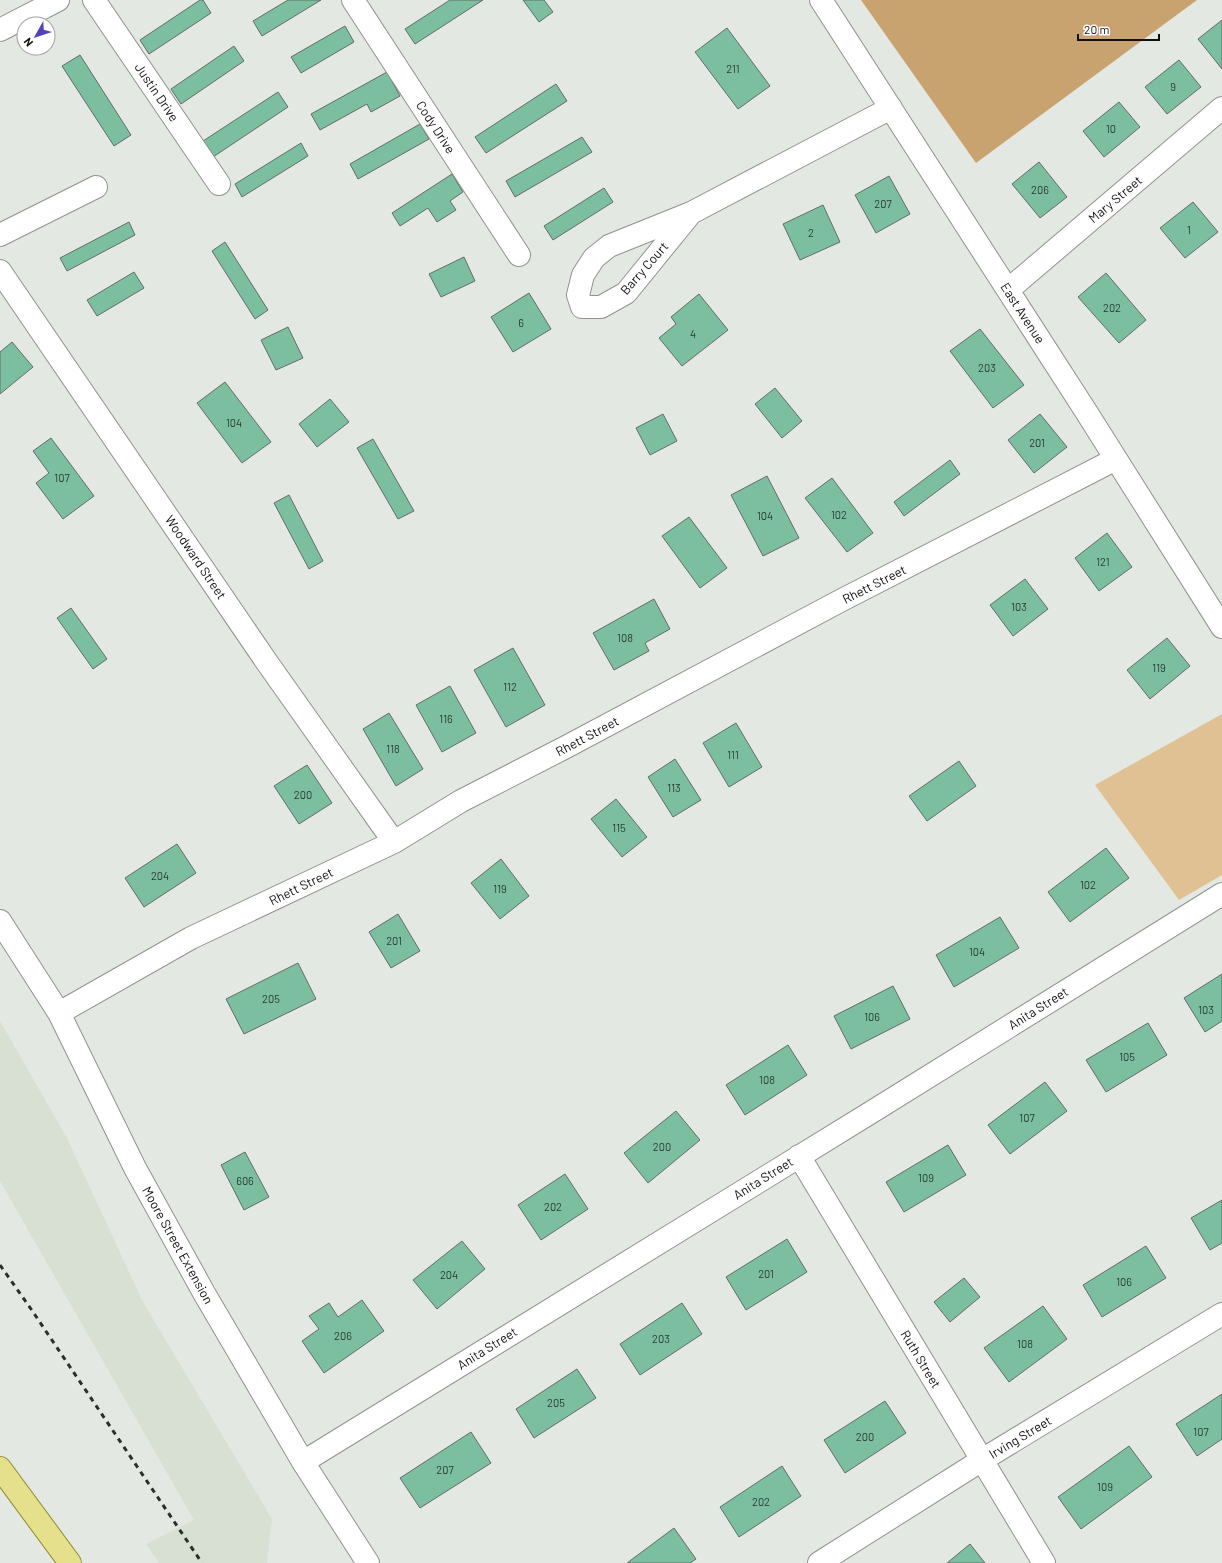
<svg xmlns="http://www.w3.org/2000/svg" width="1222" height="1563" font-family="Barlow,sans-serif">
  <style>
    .built { fill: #d7e0d2 }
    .green { fill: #e0c194 }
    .forest { fill: #c8a36f }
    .building { fill: #7bbea0; stroke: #656c69 }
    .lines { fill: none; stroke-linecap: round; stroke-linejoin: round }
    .minor-casing { stroke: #8f938d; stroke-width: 24 }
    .major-casing { stroke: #8f8a2e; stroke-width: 24 }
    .minor { stroke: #fff; stroke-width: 22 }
    .major { stroke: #e5e08c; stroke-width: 22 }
    .rail { stroke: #2c2e2b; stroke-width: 3; stroke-dasharray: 5 5; stroke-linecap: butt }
    .labels { text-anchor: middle; stroke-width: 3.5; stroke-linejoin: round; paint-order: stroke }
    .number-label { font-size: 11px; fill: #2b3c33 }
    .street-label { font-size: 13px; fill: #10110f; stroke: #fff }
  </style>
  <rect width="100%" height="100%" fill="#e4e8e2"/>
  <path class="built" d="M0,1021L67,1138L143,1302L272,1519L267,1563H159L146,1544L194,1520L0,1181Z"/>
  <path class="green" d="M1222,714V875L1179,900L1095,785Z"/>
  <path class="forest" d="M861,0H1197L976,163Z"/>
  <path class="building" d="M200,0H203L211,13L149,54L140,40Z
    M288,0H321L262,36L253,21Z
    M450,0H483L415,44L405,29Z
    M523,0H544L553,12L539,22Z
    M1222,20V69L1198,39Z
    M345,26L354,42L301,73L291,57Z
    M727,28L770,86L738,109L695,52Z
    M234,46L244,61L181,104L171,89Z
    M80,55L131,135L114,146L62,66Z
    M1179,60L1201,87L1167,114L1145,87Z
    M387,72L400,96L371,112L367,104L320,130L311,114Z
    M556,84L567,101L486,153L475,137Z
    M278,92L288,107L210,159L200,143Z
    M1119,102L1140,127L1104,157L1083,131Z
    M420,124L429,139L358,179L350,164Z
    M582,137L592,152L515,197L506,181Z
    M301,143L308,156L242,197L235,184Z
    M1039,162L1067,197L1040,218L1012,184Z
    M452,174L463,192L450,201L456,210L437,222L428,208L400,226L392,213Z
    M889,176L910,214L876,233L855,195Z
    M604,188L613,202L553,240L544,226Z
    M1193,202L1218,232L1185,258L1160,228Z
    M823,205L840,242L800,260L783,224Z
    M129,222L135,235L67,271L60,258Z
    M225,242L268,310L255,319L212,251Z
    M464,257L475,281L441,297L429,274Z
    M134,272L144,288L97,316L87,300Z
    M1106,273L1146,320L1119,343L1078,297Z
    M529,293L551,329L513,352L491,317Z
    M699,294L728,330L682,366L659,338L676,324L671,317Z
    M288,327L303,358L276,370L261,340Z
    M980,329L1024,385L993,408L950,351Z
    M12,342L33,367L0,394V352Z
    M225,382L271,442L242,463L197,403Z
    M775,388L802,421L782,438L755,404Z
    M330,399L349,422L317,447L299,424Z
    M663,414L677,441L650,455L636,428Z
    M1040,414L1067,447L1034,473L1008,440Z
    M51,438L94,496L63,519L36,483L49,473L33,451Z
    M373,439L414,511L398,519L357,448Z
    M950,460L960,474L904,516L894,502Z
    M767,476L799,538L763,556L731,495Z
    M832,478L873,533L847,552L805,498Z
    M289,495L323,561L309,569L274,503Z
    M689,517L727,568L700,588L662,536Z
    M1107,533L1132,567L1099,591L1075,558Z
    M1025,579L1048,609L1013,636L990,605Z
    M654,599L670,629L645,643L649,651L614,670L593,633Z
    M71,608L107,659L93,669L57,618Z
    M1167,638L1190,666L1150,699L1127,670Z
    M513,648L545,705L506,727L474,670Z
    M450,686L476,733L442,752L416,705Z
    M389,713L423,769L396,786L363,729Z
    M736,723L762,767L729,787L703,743Z
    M675,759L701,800L673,817L648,777Z
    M959,761L976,786L927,821L909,796Z
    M307,765L332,803L299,824L274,786Z
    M616,799L647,837L622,857L591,819Z
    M177,844L196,873L144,907L125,878Z
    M1106,848L1129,878L1070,922L1048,892Z
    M501,859L529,896L500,919L471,883Z
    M398,914L420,951L391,968L369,932Z
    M1000,917L1019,948L954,987L936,955Z
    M298,963L316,999L244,1034L226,999Z
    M1222,974V1021L1205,1032L1184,998Z
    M893,986L910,1019L851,1049L834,1016Z
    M1148,1023L1167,1055L1106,1092L1086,1060Z
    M788,1045L807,1075L745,1115L726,1085Z
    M1045,1082L1067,1111L1010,1154L988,1125Z
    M676,1111L700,1140L648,1183L624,1153Z
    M948,1145L966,1175L904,1212L886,1182Z
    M245,1152L269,1197L244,1210L221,1165Z
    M565,1174L588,1209L541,1240L518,1205Z
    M1222,1200V1243L1210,1250L1191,1218Z
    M787,1239L807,1272L746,1310L726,1277Z
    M462,1241L485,1269L437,1309L413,1280Z
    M1146,1246L1166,1278L1102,1317L1083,1285Z
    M964,1278L980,1297L950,1322L934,1302Z
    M362,1300L384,1331L324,1373L302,1341L319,1329L309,1316L329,1303L338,1317Z
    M682,1303L702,1334L640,1375L620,1344Z
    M1043,1306L1067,1339L1009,1382L984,1348Z
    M577,1369L596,1398L534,1438L516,1409Z
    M1222,1394V1439L1197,1456L1176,1424Z
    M885,1401L906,1433L845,1473L824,1440Z
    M471,1432L491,1463L420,1508L400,1478Z
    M1129,1446L1152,1477L1081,1529L1058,1497Z
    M782,1466L801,1496L739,1537L720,1507Z
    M674,1528L696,1559L690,1563H627Z
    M970,1544L985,1563H947Z"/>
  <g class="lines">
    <g class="minor-casing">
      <path id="minor" d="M94,0L219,184
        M353,0L519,255
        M821,0L1087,413L1222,627
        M0,30L58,0
        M691,213L626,293L601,307H582L578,295L583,275L594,258L609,246L691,213L891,108
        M0,235L96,187
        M0,271L266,661L394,842
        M1008,290L1222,108
        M0,921L59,1013L135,1168L204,1293L303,1462L368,1563
        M59,1013L191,938L394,842L461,801L566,747L840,601L1116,459
        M799,1156L1044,1563
        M303,1462L870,1113L1222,894
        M819,1563L982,1460L1222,1314"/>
    </g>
    <g class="major-casing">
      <path id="major" d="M0,1468L70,1563"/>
    </g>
    <use href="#minor" class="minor"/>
    <use href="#major" class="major"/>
    <path class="rail" d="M0,1265L31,1309L202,1563"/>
  </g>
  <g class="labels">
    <g class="number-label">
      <text x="733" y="73">211</text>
      <text x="1173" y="91">9</text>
      <text x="1111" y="133">10</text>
      <text x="1040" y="194">206</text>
      <text x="883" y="208">207</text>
      <text x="1189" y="234">1</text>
      <text x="811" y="237">2</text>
      <text x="1112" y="312">202</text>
      <text x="521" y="327">6</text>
      <text x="693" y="338">4</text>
      <text x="987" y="372">203</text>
      <text x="234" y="427">104</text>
      <text x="1037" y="447">201</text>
      <text x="62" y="482">107</text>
      <text x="839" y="519">102</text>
      <text x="765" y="520">104</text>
      <text x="1103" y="566">121</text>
      <text x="1019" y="611">103</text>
      <text x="625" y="642">108</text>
      <text x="1159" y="672">119</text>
      <text x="510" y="691">112</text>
      <text x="446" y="723">116</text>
      <text x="393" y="753">118</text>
      <text x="733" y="759">111</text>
      <text x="674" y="792">113</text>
      <text x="303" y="799">200</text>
      <text x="619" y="832">115</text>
      <text x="160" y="880">204</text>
      <text x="1088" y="889">102</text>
      <text x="500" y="893">119</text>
      <text x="394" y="945">201</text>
      <text x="977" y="956">104</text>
      <text x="271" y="1003">205</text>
      <text x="1206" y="1014">103</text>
      <text x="872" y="1021">106</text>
      <text x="1127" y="1061">105</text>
      <text x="767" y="1084">108</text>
      <text x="1027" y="1122">107</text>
      <text x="662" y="1151">200</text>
      <text x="926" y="1182">109</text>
      <text x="245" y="1185">606</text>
      <text x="553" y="1211">202</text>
      <text x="766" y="1278">201</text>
      <text x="449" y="1279">204</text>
      <text x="1124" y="1286">106</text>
      <text x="343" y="1340">206</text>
      <text x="661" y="1343">203</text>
      <text x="1025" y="1348">108</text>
      <text x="556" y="1407">205</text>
      <text x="1201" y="1436">107</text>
      <text x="865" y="1441">200</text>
      <text x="445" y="1474">207</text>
      <text x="1105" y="1491">109</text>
      <text x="761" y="1506">202</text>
    </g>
    <g class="street-label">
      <text transform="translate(157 92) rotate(56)" y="5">Justin Drive</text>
      <text transform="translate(436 127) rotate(57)" y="5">Cody Drive</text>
      <text transform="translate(1115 199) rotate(-40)" y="5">Mary Street</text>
      <text transform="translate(644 268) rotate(-49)" y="5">Barry Court</text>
      <text transform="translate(1023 313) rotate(57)" y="5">East Avenue</text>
      <text transform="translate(196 557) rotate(56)" y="5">Woodward Street</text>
      <text transform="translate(874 584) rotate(-27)" y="5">Rhett Street</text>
      <text transform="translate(587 736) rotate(-28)" y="5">Rhett Street</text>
      <text transform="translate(301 886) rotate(-26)" y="5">Rhett Street</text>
      <text transform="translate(1038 1008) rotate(-32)" y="5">Anita Street</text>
      <text transform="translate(763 1178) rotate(-32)" y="5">Anita Street</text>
      <text transform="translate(178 1245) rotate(61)" y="5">Moore Street Extension</text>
      <text transform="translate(487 1348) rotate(-32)" y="5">Anita Street</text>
      <text transform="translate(921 1359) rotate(59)" y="5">Ruth Street</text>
      <text transform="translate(1020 1437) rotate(-31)" y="5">Irving Street</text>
    </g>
  </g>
  <g transform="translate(36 36) rotate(231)"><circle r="19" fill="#ffffff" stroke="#9fa09f"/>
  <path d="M0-3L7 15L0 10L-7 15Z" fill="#5143bb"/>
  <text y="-6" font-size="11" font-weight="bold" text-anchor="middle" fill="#10110f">N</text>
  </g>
  <path d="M1078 34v6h81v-6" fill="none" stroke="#10110f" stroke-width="2"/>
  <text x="1084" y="34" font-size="12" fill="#10110f" stroke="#ffffff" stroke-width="3" paint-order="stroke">20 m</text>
</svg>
